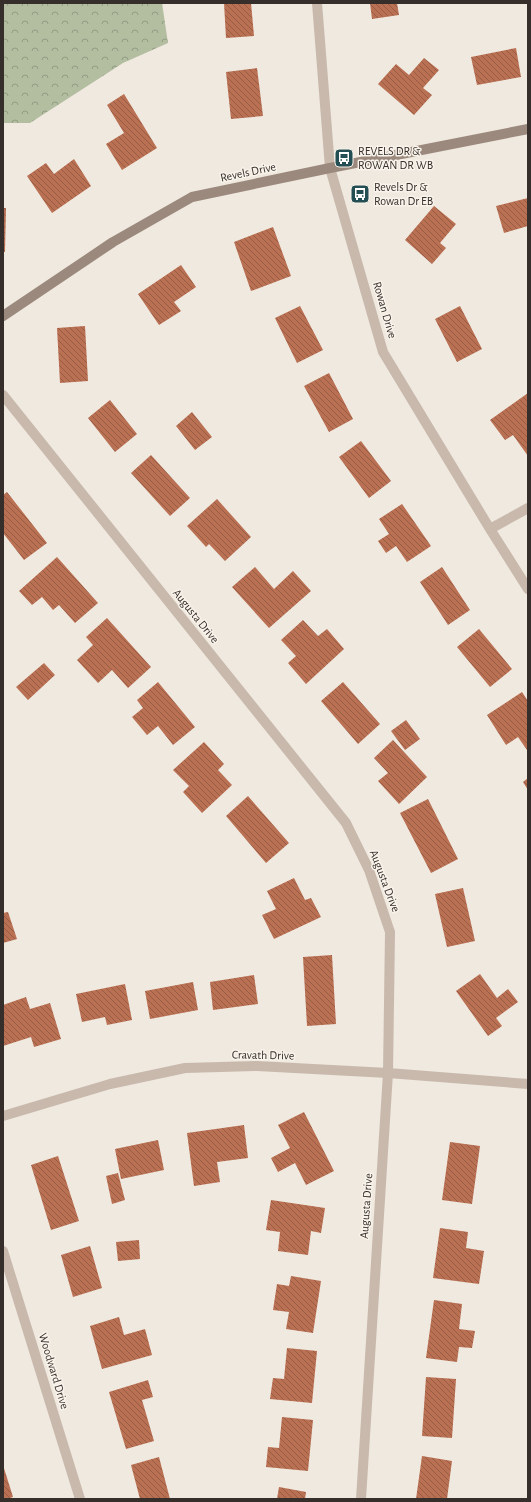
<svg xmlns="http://www.w3.org/2000/svg" width="531" height="1502" font-family="'Alegreya Sans',sans-serif">
  <style>
    .forest { fill: url(#forest-crowns) }
    .building { fill: url(#building-back-hatch) }
    .lines { fill: none; stroke-linecap: round; stroke-linejoin: round }
    .street { stroke: #c8b9ac; stroke-width: 10 }
    .secondary { stroke: #9b897d; stroke-width: 10 }
    .labels { text-anchor: middle; stroke-width: 3; stroke-linejoin: round; paint-order: stroke }
    .poi-label { font-size: 12px; fill: #362e2a; stroke: #f8f3eb; text-anchor: start }
    .street-label { font-size: 12px; fill: #362e2a; stroke: #f8f3eb }
  </style>
  <defs>
    <pattern id="forest-crowns" width="20" height="18" patternUnits="userSpaceOnUse"><rect width="20" height="18" fill="#b3bea0"/><path d="M2 6a3 3 0 1 1 6 0M12 15a3 3 0 1 1 6 0" fill="none" stroke="#929b83"/></pattern>
    <pattern id="building-back-hatch" width="6" height="6" patternUnits="userSpaceOnUse"><rect width="6" height="6" fill="#ba7053"/><path d="M-1 5l2 2M0 0l6 6M5-1l2 2" fill="none" stroke="#985c45"/></pattern>
  </defs>
  <rect width="100%" height="100%" fill="#f0e9df"/>
  <path class="forest" d="M3,3H162L168,43L123,63L30,123H3Z"/>
  <path class="building" d="M224,3H251L254,36L226,38Z
    M370,3H397L399,15L372,19Z
    M516,48L521,77L477,85L471,57Z
    M424,58L439,70L423,88L432,95L414,115L378,84L396,64L409,75Z
    M257,68L263,116L231,119L226,72Z
    M124,94L157,148L122,170L106,144L124,133L107,105Z
    M74,159L91,186L52,213L27,176L46,163L54,174Z
    M528,198V226L504,233L496,206Z
    M434,206L456,224L440,243L446,248L432,264L405,240Z
    M3,208H6L5,252H3Z
    M273,227L291,276L251,291L234,242Z
    M181,265L196,287L174,302L181,311L159,325L138,294Z
    M300,306L323,350L297,363L275,318Z
    M460,306L482,349L457,362L435,319Z
    M85,326L88,381L60,383L57,328Z
    M329,373L353,419L329,432L304,386Z
    M528,393V456L513,435L505,440L490,420Z
    M110,400L137,434L115,452L88,418Z
    M192,412L212,437L195,450L176,426Z
    M361,441L391,481L369,498L339,457Z
    M151,455L190,498L170,516L131,473Z
    M7,492L47,543L24,560L3,533V495Z
    M217,499L251,537L225,561L209,544L206,547L187,526Z
    M402,504L431,546L407,562L396,546L386,553L378,541L389,534L379,519Z
    M57,557L98,603L75,623L59,605L53,610L42,597L32,605L19,591Z
    M255,567L274,589L293,571L311,591L269,628L232,587Z
    M442,567L470,610L448,625L420,582Z
    M107,618L151,667L128,688L112,670L98,683L77,660L93,645L86,637Z
    M303,620L318,636L327,629L344,649L306,684L288,663L296,656L281,640Z
    M479,629L512,669L490,687L457,647Z
    M44,663L55,675L28,700L16,687Z
    M158,682L195,727L173,745L158,726L147,735L132,717L143,708L137,700Z
    M343,682L380,724L358,744L321,701Z
    M522,692L528,701L527,750L518,737L506,745L487,715Z
    M406,720L420,739L405,750L391,731Z
    M393,740L427,777L399,804L378,781L388,773L374,758Z
    M204,742L224,764L218,770L232,785L202,813L183,792L189,786L173,770Z
    M528,778V790L523,782Z
    M248,796L289,843L266,863L226,816Z
    M428,799L458,859L431,873L400,813Z
    M294,878L305,900L311,898L321,917L274,939L262,915L276,909L267,891Z
    M463,888L475,941L447,947L435,894Z
    M8,912L17,939L3,943V913Z
    M332,955L336,1024L307,1026L303,957Z
    M480,974L497,998L508,989L518,1002L496,1018L502,1026L488,1036L456,991Z
    M254,975L258,1004L213,1010L210,982Z
    M193,982L198,1010L150,1019L145,991Z
    M125,984L132,1020L107,1025L105,1017L82,1022L76,994Z
    M26,997L30,1009L50,1003L61,1039L34,1047L31,1037L3,1046V1005Z
    M304,1112L334,1171L306,1185L295,1163L278,1172L271,1158L290,1148L278,1125Z
    M244,1125L248,1158L217,1162L220,1182L194,1186L187,1133Z
    M158,1140L164,1170L121,1179L115,1149Z
    M450,1142L480,1146L472,1204L442,1200Z
    M58,1156L79,1221L51,1230L31,1165Z
    M118,1173L125,1200L112,1204L106,1176Z
    M271,1200L325,1208L321,1233L311,1231L308,1255L278,1251L280,1232L266,1230Z
    M440,1228L468,1232L466,1248L484,1251L479,1284L433,1278Z
    M139,1240L140,1259L118,1261L116,1242Z
    M90,1246L102,1288L73,1297L61,1255Z
    M291,1276L321,1281L313,1333L286,1329L289,1312L273,1310L277,1284L289,1286Z
    M434,1300L462,1304L459,1329L475,1331L472,1348L459,1347L457,1362L426,1358Z
    M119,1317L124,1335L145,1329L152,1355L102,1369L90,1326Z
    M287,1348L317,1351L312,1403L270,1399L273,1378L284,1379Z
    M426,1377L456,1379L452,1438L422,1436Z
    M148,1380L153,1397L142,1400L154,1441L126,1449L109,1392Z
    M282,1417L313,1420L308,1471L266,1467L268,1447L279,1448Z
    M422,1456L452,1461L447,1499H416Z
    M159,1457L170,1499H140L131,1465Z
    M3,1465L13,1497L7,1499H3Z
    M279,1487L306,1492L305,1499H277Z"/>
  <g class="lines">
    <path class="street" d="M317,3L330,168L383,352L490,529L528,589
      M3,395L346,823L369,870L390,932L388,1073L361,1499
      M490,529L528,508
      M3,1116L110,1084L185,1068L257,1066L388,1073L528,1084
      M3,1251L80,1499"/>
    <path class="secondary" d="M3,316L113,242L192,197L330,168L528,129"/>
  </g>
  <defs>
    <g id="bus-square" transform="scale(1)"><rect x="-9" y="-9" width="18" height="18" rx="4" fill="#234f54" stroke="#f8f3eb"/><path d="M-5-6H5V4H4V6H2V4H-2V6H-4V4H-5ZM-3.5-4V0h7V-4ZM-3.5 1.2v1.5H-2V1.2ZM2 1.2v1.5H3.5V1.2Z" fill="#fff"/></g>
  </defs>
  <g fill-rule="evenodd">
    <use href="#bus-square" x="344" y="158"/>
    <use href="#bus-square" x="360" y="194"/>
  </g>
  <g class="labels">
    <g class="poi-label">
      <text x="358" y="155">REVELS DR &amp;<tspan x="358" dy="14">ROWAN DR WB</tspan></text>
      <text x="374" y="191">Revels Dr &amp;<tspan x="374" dy="14">Rowan Dr EB</tspan></text>
    </g>
    <g class="street-label">
      <text transform="translate(248 172) rotate(-12)" y="4">Revels Drive</text>
      <text transform="translate(385 310) rotate(74)" y="4">Rowan Drive</text>
      <text transform="translate(196 616) rotate(51)" y="4">Augusta Drive</text>
      <text transform="translate(385 881) rotate(69)" y="4">Augusta Drive</text>
      <text transform="translate(263 1055) rotate(1)" y="4">Cravath Drive</text>
      <text transform="translate(366 1206) rotate(-86)" y="4">Augusta Drive</text>
      <text transform="translate(54 1371) rotate(73)" y="4">Woodward Drive</text>
    </g>
  </g>
  <rect width="531" height="1502" fill="none" stroke="#362e2a" stroke-width="8"/>
</svg>
